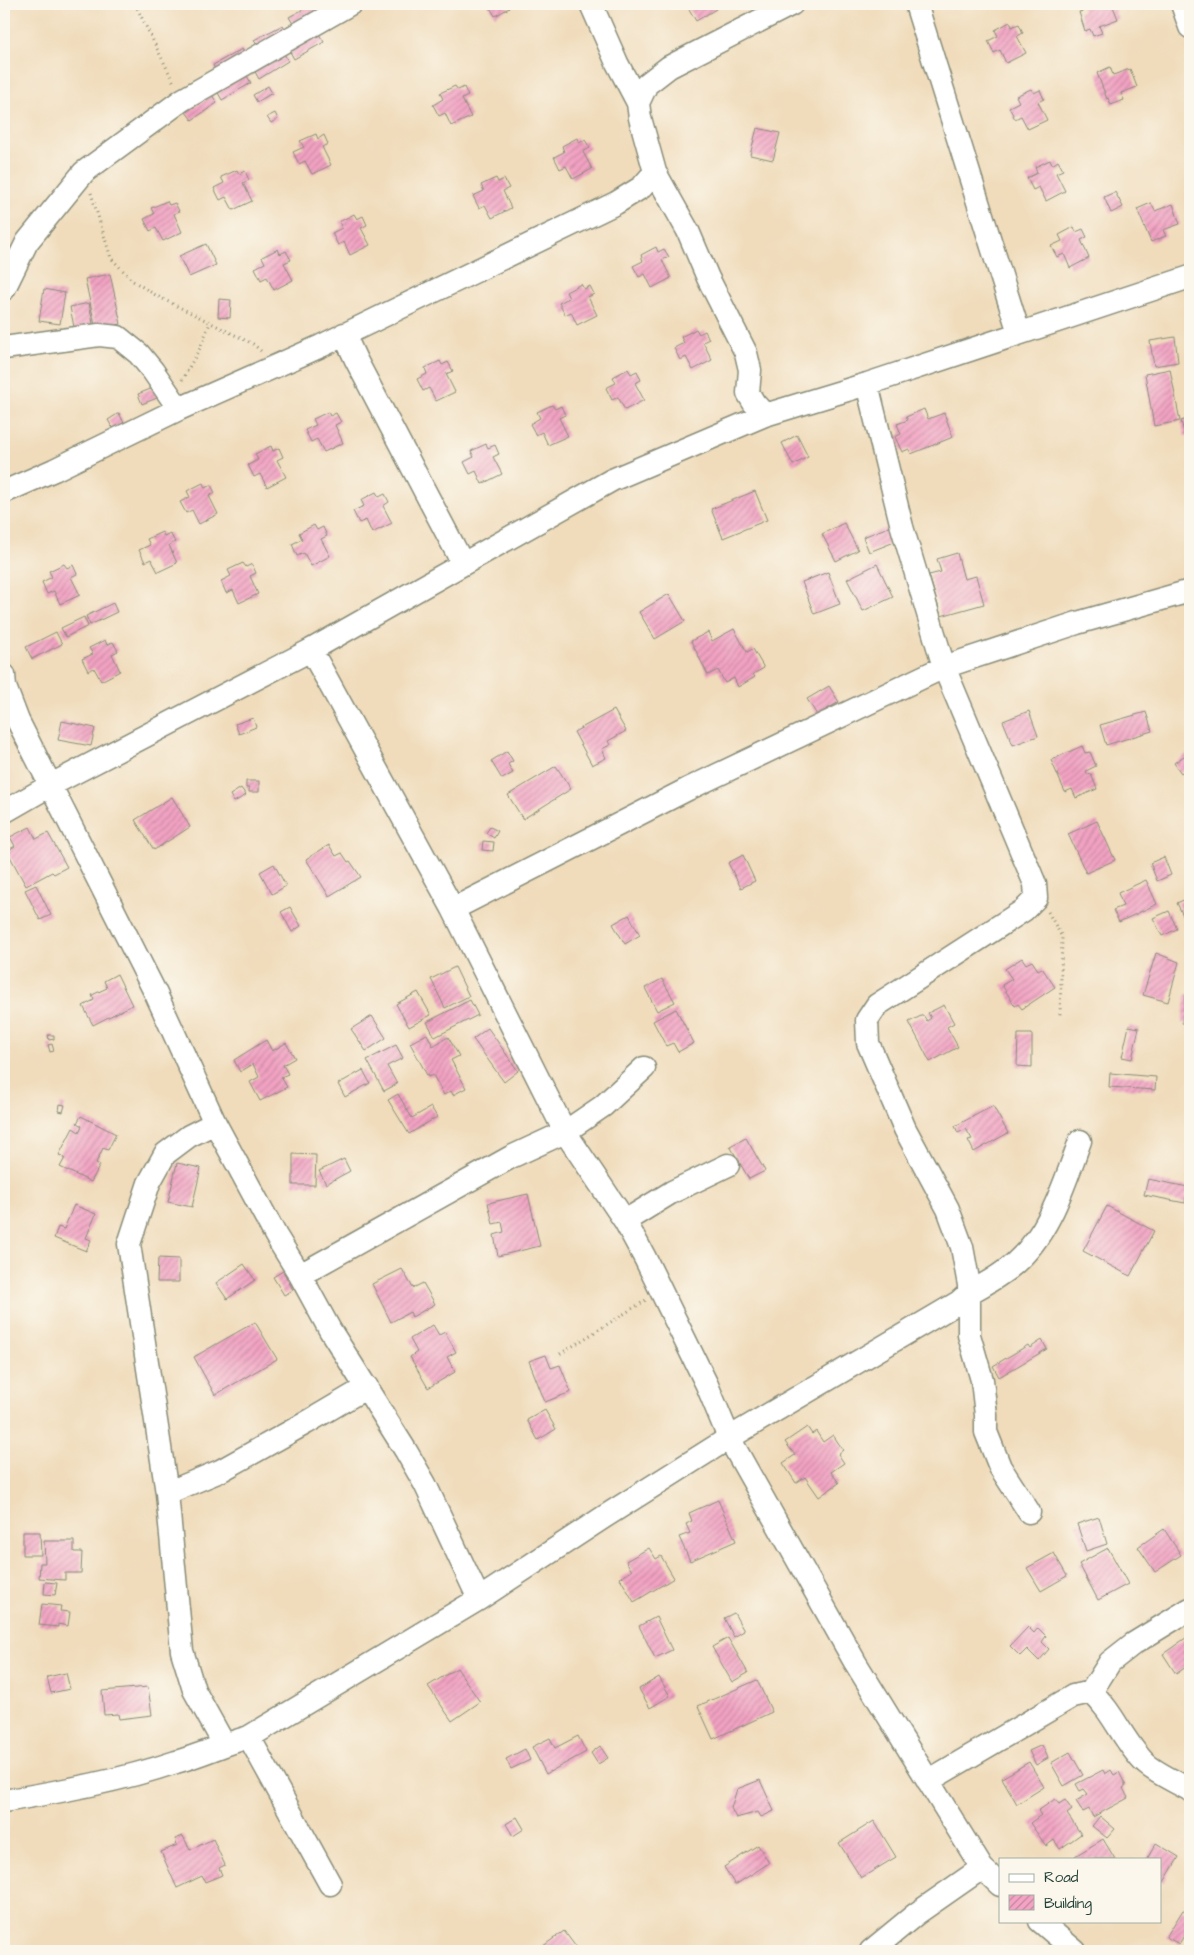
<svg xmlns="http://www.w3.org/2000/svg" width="1194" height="1955" font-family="'Architects Daughter',sans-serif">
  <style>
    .building { fill: url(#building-hatch) }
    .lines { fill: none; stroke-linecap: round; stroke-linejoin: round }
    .minor-casing { stroke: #888c78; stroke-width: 25 }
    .path { stroke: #888c78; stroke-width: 3; stroke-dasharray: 1 4; stroke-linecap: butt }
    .minor { stroke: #fff; stroke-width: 22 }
  </style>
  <defs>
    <pattern id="building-hatch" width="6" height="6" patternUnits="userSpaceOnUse" patternTransform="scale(1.25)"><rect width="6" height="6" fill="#f3a3c3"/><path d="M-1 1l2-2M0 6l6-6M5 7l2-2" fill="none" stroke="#c4869f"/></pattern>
  </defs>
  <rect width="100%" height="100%" fill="#fbf7ec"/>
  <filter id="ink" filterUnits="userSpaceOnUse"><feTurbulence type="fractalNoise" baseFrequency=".02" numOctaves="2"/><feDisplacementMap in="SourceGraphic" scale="10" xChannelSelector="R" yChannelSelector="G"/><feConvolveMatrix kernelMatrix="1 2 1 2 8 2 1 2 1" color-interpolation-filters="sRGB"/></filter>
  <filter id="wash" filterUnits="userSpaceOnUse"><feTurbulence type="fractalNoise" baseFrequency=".0096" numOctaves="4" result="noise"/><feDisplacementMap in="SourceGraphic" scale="20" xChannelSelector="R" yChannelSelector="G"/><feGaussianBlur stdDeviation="1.12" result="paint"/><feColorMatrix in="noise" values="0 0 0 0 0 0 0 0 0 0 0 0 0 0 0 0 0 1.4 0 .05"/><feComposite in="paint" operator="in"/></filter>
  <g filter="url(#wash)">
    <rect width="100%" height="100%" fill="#f0dcbb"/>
    <g id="blocks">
      <path class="building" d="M313,4H321L324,10L295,27L289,17Z
        M488,4H507L509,8L495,16Z
        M686,4H713L716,9L696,21Z
        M1081,4H1091L1092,7L1102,4H1112L1118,19L1099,26L1102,33L1093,36L1090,29L1085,31L1079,12L1083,11Z
        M1010,22L1012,27L1019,24L1023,33L1017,36L1026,53L1006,63L1000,50L994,53L988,41L998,36L995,30Z
        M283,25L287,32L258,47L254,40Z
        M317,31L324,42L294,59L288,48Z
        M242,49L246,56L217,73L213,65Z
        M283,52L288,61L259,79L254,70Z
        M1110,67L1113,75L1130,69L1137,87L1121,93L1124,100L1111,105L1108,98L1107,99L1097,73Z
        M246,74L251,83L222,100L217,91Z
        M268,86L272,93L257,102L253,95Z
        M455,86L458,90L464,87L468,96L462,99L471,117L451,126L445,113L439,116L433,105L443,99L440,93Z
        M1031,89L1034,93L1040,90L1044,99L1038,102L1047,120L1028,129L1021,116L1015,119L1009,107L1019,102L1016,96Z
        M212,95L217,103L192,120L186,112Z
        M275,113L278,119L271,123L267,117Z
        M757,128L780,133L773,160L750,155Z
        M316,134L318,139L324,135L328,144L322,147L331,165L312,174L305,161L299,164L293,152L304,147L300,141Z
        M577,138L579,143L585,140L590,148L583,152L592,169L573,179L566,166L560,169L554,157L564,152L562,146Z
        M1050,160L1052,165L1058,161L1063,170L1056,173L1065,191L1046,201L1039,187L1033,190L1027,178L1037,173L1035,167Z
        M237,170L239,174L245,171L249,180L243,183L252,201L233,210L226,197L220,200L214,188L224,183L221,177Z
        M496,178L498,182L504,179L509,188L503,191L511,208L492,218L485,205L479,208L473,196L484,191L481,185Z
        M1115,192L1123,207L1111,213L1104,197Z
        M167,201L169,205L175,203L179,211L174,214L182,232L163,241L156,228L150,231L144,219L154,214L151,208Z
        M1151,203L1155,211L1173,204L1180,224L1163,230L1166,236L1151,242L1137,209Z
        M354,214L357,219L363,216L367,225L361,228L370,245L350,255L344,242L338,245L332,233L342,228L339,222Z
        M1074,227L1076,232L1083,229L1087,237L1081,240L1089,258L1070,268L1064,254L1057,257L1051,246L1062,241L1059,235Z
        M206,244L216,265L189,277L179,256Z
        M656,247L658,252L664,249L669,257L662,260L671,278L652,288L645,274L639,277L633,266L643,261L641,255Z
        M278,249L280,254L286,251L291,260L284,263L293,280L274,290L267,277L261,280L255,268L265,263L262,257Z
        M110,274L121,324L96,330L85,279Z
        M581,284L584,289L590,286L594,294L588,297L597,315L577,325L571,312L565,315L559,303L569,298L566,292Z
        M44,289L65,293L60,324L39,321Z
        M219,299L231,300L230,318L218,317Z
        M89,303L94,329L75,332L70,307Z
        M696,329L699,334L705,331L709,339L703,342L712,360L693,370L686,357L680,360L674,348L684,343L681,337Z
        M1175,337L1178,362L1154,366L1150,341Z
        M440,361L442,365L448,362L453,371L446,374L455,392L436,401L429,388L423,391L417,379L427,374L425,368Z
        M628,369L631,374L637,371L641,380L635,383L644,400L625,410L618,397L612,400L606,388L616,383L613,377Z
        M1170,369L1180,421L1154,426L1145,374Z
        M153,388L157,398L142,404L138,394Z
        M552,405L555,409L561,406L565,415L559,418L568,436L548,445L542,432L536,435L530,424L540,418L537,412Z
        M924,409L928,419L944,413L953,437L911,454L909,449L902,452L895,437L901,434L897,424L908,420L906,417Z
        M328,412L330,416L336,413L341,422L335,425L343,443L324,452L317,439L311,442L305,430L316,425L313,419Z
        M119,413L124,423L113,429L108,420Z
        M1190,418V435L1185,436L1181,421Z
        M797,435L808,457L793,465L782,443Z
        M486,444L488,448L495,445L499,454L493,457L502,474L482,484L476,471L470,474L464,462L474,457L471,451Z
        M271,446L273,451L279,448L283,457L277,460L286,477L267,487L260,474L254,477L248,465L258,460L255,454Z
        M203,483L205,488L211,485L215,493L209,496L218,514L199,524L192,510L186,513L180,502L190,497L187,491Z
        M755,491L767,520L723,538L711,509Z
        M376,492L379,497L385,494L389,502L383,506L392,523L372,533L366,520L359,523L353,511L364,506L361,500Z
        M844,523L858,550L836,561L822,534Z
        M314,525L317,530L323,527L327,536L321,539L330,556L311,566L304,553L297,556L292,544L302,539L299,533Z
        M891,526L897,541L869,552L863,537Z
        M162,532L164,536L170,533L175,542L169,545L177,563L158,572L151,559L145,562L139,550L150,545L147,539Z
        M957,553L964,579L976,576L984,604L941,616L929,575L941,572L937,559Z
        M243,563L246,567L252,564L256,573L250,576L258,594L239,603L233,590L226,593L221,581L231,576L228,570Z
        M64,564L67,568L73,565L77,574L71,577L80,595L60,604L54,591L47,594L42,582L52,577L49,571Z
        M877,564L893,597L863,611L847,579Z
        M828,572L840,604L814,614L802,582Z
        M669,594L685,621L655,639L639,612Z
        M113,603L117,612L90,625L86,616Z
        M84,617L88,626L66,637L61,628Z
        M734,629L747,652L753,649L764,668L753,674L755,677L738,687L734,678L725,683L718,670L708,675L691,641L708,632L712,641Z
        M56,632L62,644L32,659L26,647Z
        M105,640L107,645L113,642L118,651L112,654L120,671L101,681L94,668L88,671L82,659L93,654L89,648Z
        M829,686L839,702L817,715L807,699Z
        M614,710L626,731L608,741L610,745L602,749L606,758L592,765L574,732Z
        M1029,711L1038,736L1013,745L1003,721Z
        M1146,712L1152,731L1106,745L1100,725Z
        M253,718L256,727L239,734L235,724Z
        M62,721L95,728L91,746L58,740Z
        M1082,746L1085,753L1090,752L1096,766L1086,771L1088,775L1091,774L1097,789L1076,798L1072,789L1065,792L1051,760Z
        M507,751L513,761L508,764L513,773L502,779L491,761Z
        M1187,754L1190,758V767L1181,773L1174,763Z
        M556,766L571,789L523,819L508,795Z
        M246,781H259V792H249V788H246Z
        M241,788L246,795L234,802L230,795Z
        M172,797L190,827L154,850L135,820Z
        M1097,821L1115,860L1086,873L1068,834Z
        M30,827L36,839L48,833L67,867L54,874L52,872L26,886L7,851L15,846L10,837Z
        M490,827L498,831L494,838L486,833Z
        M483,841L494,842L493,851L482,850Z
        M329,845L336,856L342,853L348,862L350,861L361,877L329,896L306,859Z
        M743,855L755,881L741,888L728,863Z
        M1164,857L1171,875L1157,881L1150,863Z
        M274,864L286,886L272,894L260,872Z
        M1146,880L1157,904L1119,922L1113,910L1123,906L1118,893Z
        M36,885L51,915L40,920L25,890Z
        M1190,897V925L1188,926L1177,903Z
        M290,907L301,926L292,932L281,912Z
        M1169,911L1177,929L1162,936L1153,918Z
        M629,915L640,935L625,944L613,924Z
        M1156,953L1179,962L1168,1002L1143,995Z
        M1022,958L1026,964L1032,961L1038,970L1042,968L1055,987L1022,1009L1018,1004L1015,1006L1002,985L1012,979L1005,969Z
        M455,967L469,996L445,1008L431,979Z
        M117,974L132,1005L93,1025L83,1006L94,1000L92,995L107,988L104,981Z
        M662,979L675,1002L657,1011L645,988Z
        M418,992L431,1015L409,1027L396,1004Z
        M1186,994L1190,995V1024L1182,1023Z
        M470,1000L478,1015L435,1037L427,1022Z
        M944,1005L954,1023L947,1027L958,1047L930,1062L909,1022L923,1015L927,1021L931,1018L928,1013Z
        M676,1009L694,1043L678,1052L673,1043L666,1046L653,1021Z
        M372,1016L386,1038L366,1051L351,1029Z
        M1129,1026L1139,1028L1132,1059L1122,1057Z
        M488,1028L518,1071L504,1082L473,1039Z
        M427,1034L433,1046L448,1037L459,1056L451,1060L466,1088L453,1095L451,1091L444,1095L433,1075L428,1077L410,1043Z
        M1018,1034H1032V1067L1017,1066Z
        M48,1035H54V1039L49,1040Z
        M266,1040L272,1051L286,1043L295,1058L283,1065L288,1074L281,1077L287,1087L260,1101L250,1082L259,1077L253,1064L240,1072L234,1060Z
        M52,1044L54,1051L50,1052L48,1045Z
        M396,1045L403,1058L387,1066L397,1084L384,1091L367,1060Z
        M363,1070L370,1083L345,1097L338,1084Z
        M1110,1073L1156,1077L1155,1090L1109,1087Z
        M398,1094L412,1118L431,1107L437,1117L409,1134L388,1100Z
        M60,1104L65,1105L63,1112L59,1111Z
        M993,1106L1008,1133L974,1152L968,1140L972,1139L966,1129L958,1133L955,1126Z
        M81,1116L116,1134L108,1150L103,1148L96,1163L100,1165L91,1182L60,1167L65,1158L59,1155L73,1128L79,1132L82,1126L77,1123Z
        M746,1138L765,1171L749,1179L730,1146Z
        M293,1154L316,1155L315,1185H293Z
        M344,1159L350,1171L326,1184L319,1171Z
        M177,1163L201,1168L192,1207L168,1202Z
        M1148,1179L1188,1187L1185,1203L1144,1195Z
        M528,1194L540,1246L498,1256L494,1235L504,1232L502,1222L493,1224L488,1203Z
        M74,1205L96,1214L86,1238L91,1240L86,1251L54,1238L58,1227L64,1229Z
        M1107,1206L1154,1231L1130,1276L1083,1251Z
        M158,1258L179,1259V1282H157Z
        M244,1264L255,1280L227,1299L216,1283Z
        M402,1269L413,1288L423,1283L435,1304L412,1317L410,1312L391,1322L372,1284Z
        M283,1271L293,1290L284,1295L273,1277Z
        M255,1322L277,1359L215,1395L194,1357Z
        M433,1325L439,1335L445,1332L456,1352L447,1357L455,1372L428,1388L410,1357L417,1352L410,1339Z
        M1042,1340L1047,1349L999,1377L993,1366L1028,1345L1030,1348Z
        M546,1355L551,1368L560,1365L571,1392L545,1402L529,1361Z
        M545,1410L556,1429L538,1440L527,1420Z
        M807,1427L812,1434L816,1431L823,1442L833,1435L843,1450L838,1454L844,1463L831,1472L839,1483L819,1497L805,1477L796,1483L783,1463L795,1455L785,1442Z
        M1190,1435V1452L1184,1438Z
        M718,1500L736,1541L690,1561L679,1537L690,1533L686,1524L692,1521L689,1513Z
        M1099,1517L1107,1544L1086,1551L1077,1524Z
        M1164,1529L1181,1555L1155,1572L1138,1547Z
        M23,1532H40L41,1555H23Z
        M44,1541H74V1552H82L81,1573H65V1580L39,1578L40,1563H45Z
        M649,1548L656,1559L661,1556L674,1578L634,1602L620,1578L632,1571L626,1561Z
        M1108,1548L1128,1584L1098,1600L1079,1564Z
        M1054,1553L1067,1576L1041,1591L1027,1568Z
        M45,1582L57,1583L55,1595L44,1594Z
        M42,1604L61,1606L60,1611L70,1612L68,1626L58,1624V1627L39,1625Z
        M734,1613L744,1631L734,1637L724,1618Z
        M656,1617L672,1650L655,1658L639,1626Z
        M1028,1627L1034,1633L1038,1628L1046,1636L1042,1642L1049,1649L1039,1661L1027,1649L1020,1656L1010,1646Z
        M1190,1635V1664L1176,1674L1163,1654Z
        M728,1638L748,1673L732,1682L712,1647Z
        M457,1668L480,1702L452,1721L428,1686Z
        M66,1673L70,1689L51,1693L47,1677Z
        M659,1677L670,1696L650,1708L639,1689Z
        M757,1680L772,1712L713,1739L698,1706Z
        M148,1687L152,1715L119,1719L118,1714L104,1715L102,1691Z
        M578,1736L586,1752L546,1774L532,1747L550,1738L555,1748Z
        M1042,1745L1048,1758L1036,1765L1029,1751Z
        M600,1746L608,1758L598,1764L591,1753Z
        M525,1749L530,1760L511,1769L506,1759Z
        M1070,1752L1083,1775L1064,1786L1051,1763Z
        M1029,1762L1044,1787L1017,1804L1002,1778Z
        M1103,1770L1105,1774L1111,1770L1114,1775L1119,1772L1126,1786L1123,1788L1128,1798L1093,1817L1089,1809L1083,1812L1076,1801L1088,1794L1084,1789L1080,1791L1076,1784Z
        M760,1780L774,1811L761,1817L758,1812L736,1818L731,1808L737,1789Z
        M1055,1799L1059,1804L1065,1800L1072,1810L1067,1814L1081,1834L1060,1849L1054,1840L1046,1846L1030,1823L1041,1815L1038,1811Z
        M1100,1816L1115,1829L1107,1838L1092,1826Z
        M517,1817L524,1829L513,1836L506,1824Z
        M874,1821L896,1857L861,1878L839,1843Z
        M183,1836L190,1850L213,1839L225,1865L219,1868L222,1875L205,1882L202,1876L177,1888L161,1852L177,1845L175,1839Z
        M1103,1839L1115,1859H1077L1075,1856Z
        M1156,1843L1179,1857L1164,1882L1160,1880V1859H1147Z
        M758,1845L769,1863L735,1885L724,1867Z
        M1183,1910L1190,1914V1926L1179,1944L1166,1937Z
        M564,1931L579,1951H541L539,1949Z
        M367,1946L371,1951H359Z"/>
    </g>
  </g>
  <g filter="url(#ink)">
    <use href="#blocks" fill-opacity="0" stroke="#888c78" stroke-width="1"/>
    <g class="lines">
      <g class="minor-casing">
        <path id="minor" d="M591,4L617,63L638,103
          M916,4L1019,333
          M1182,4L1190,27
          M4,289L27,242L84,172L182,100L350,4
          M344,334L356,360L463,564
          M4,348L99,335L118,337L139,354L153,371L179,409
          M765,415L754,403L748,393L750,370L746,353L708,278L688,231L655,172L640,118L638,103L647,84L669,67L792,4
          M4,492L54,470L179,409L321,346L616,203L642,187L655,172
          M311,650L453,909L565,1132L625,1221L645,1258L707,1385L729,1438L855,1662L982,1868L1000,1885
          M4,675L5,687L18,721L156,994L215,1123L276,1236L300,1275L330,1330L406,1451L425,1484L479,1599
          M4,812L51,785L311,650L612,480L765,415L867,384L1190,277
          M453,909L688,789L944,667L1077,623L1190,591
          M215,1123L189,1136L165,1154L149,1183L129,1244L167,1493L182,1651L194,1690L224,1744
          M625,1221L672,1192L728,1165
          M300,1275L511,1157L565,1132L603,1106L644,1068
          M167,1493L220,1471L306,1423L367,1387
          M1029,1512L1000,1467L986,1432V1415L982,1380L969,1335V1293C984,1285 1000,1276 1014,1264C1050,1233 1064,1184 1080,1141
          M1091,1692L1110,1662L1133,1644L1190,1609
          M249,1737L330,1884
          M928,1781L1073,1696L1091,1692C1113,1711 1123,1741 1144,1762C1155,1773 1177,1782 1190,1790
          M4,1801C62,1791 120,1781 176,1762C201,1755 224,1744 249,1737L479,1599L604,1517L729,1438L959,1302L969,1293V1285L962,1247L948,1209L905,1129L868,1043L867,1020L877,1005L1024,910L1036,898L1035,884L944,667L902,527L867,384
          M1040,1921L1075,1951
          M871,1951L916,1914L982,1868"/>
      </g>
      <path class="path" d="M135,4L174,83
        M91,193L111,258L133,281L157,296L253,344L261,351
        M182,380L200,348L210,323
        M1048,912L1062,937L1060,1016
        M560,1354L646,1300"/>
      <use href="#minor" class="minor"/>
    </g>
  </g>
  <rect width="1194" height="1955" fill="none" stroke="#fbf7ec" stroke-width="20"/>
  <rect x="999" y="1858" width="162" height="65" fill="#fbf7ec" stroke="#a3ada2"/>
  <rect x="1009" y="1874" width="25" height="8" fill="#ffffff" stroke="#a3ada2"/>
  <text x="1044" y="1882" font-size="15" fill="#1f3d34">Road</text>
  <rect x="1009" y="1895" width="25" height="15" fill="url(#building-hatch)" stroke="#a3ada2"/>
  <text x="1044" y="1908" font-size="15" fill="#1f3d34">Building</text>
</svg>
